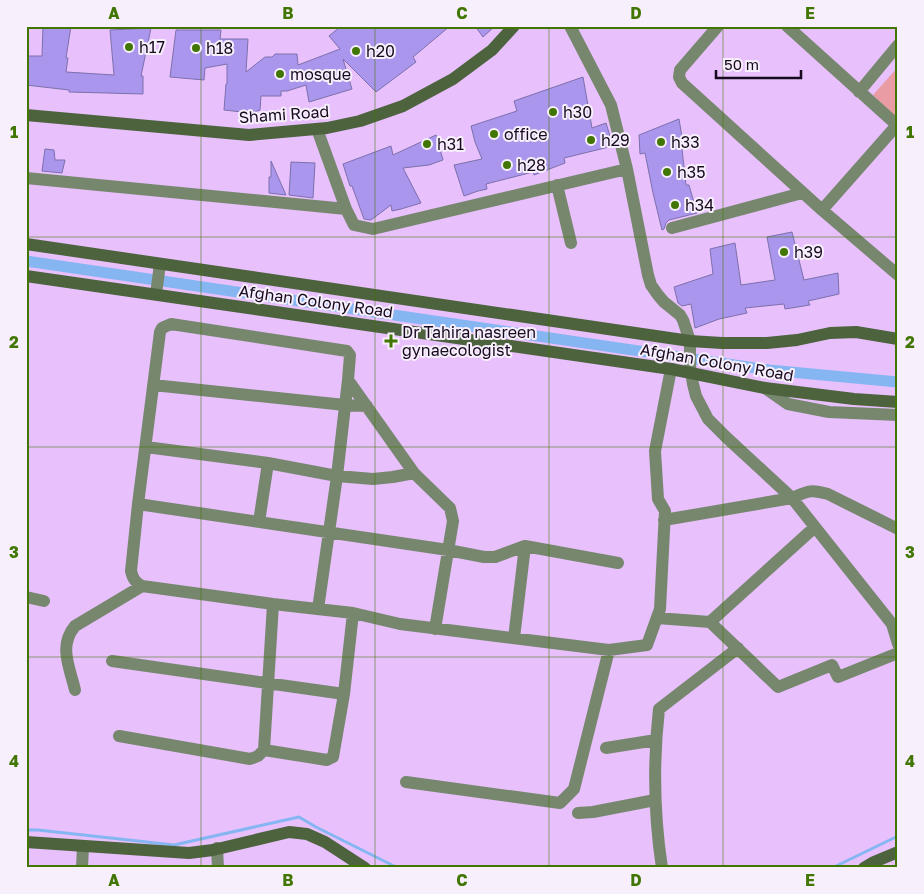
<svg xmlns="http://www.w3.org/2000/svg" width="924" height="894" font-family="'Golos Text',sans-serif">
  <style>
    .green { fill: #e99ca3 }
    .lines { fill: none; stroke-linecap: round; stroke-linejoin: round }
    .stream { stroke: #85b6f2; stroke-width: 3 }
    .canal { stroke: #85b6f2; stroke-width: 11 }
    .building { fill: #aa96ed; stroke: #7d70ac }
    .street { stroke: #77876e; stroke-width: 12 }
    .secondary { stroke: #4d633e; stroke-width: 12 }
    .grid { fill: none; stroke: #417602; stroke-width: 1; stroke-opacity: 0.55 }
    .poi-dot { fill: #417602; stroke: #f7effb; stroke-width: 2 }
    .labels { text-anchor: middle; stroke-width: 4; stroke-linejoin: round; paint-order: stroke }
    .poi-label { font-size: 16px; fill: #17091e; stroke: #f7effb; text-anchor: start }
    .street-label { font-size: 16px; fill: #17091e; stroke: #f7effb }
    .neatline { fill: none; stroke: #417602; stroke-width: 2 }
    .grid-label { font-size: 16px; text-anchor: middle; font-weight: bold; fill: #417602 }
  </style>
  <rect width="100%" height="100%" fill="#e7c0fc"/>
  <path class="green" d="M898,67V119L873,95Z"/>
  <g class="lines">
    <path class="stream" d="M26,830H38L174,845L299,817L316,827L398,868
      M507,868H508
      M666,868L670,867L674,868
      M832,868L898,836"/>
    <path class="canal" d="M26,261L769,370L898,382"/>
  </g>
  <path class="building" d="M43,26H71L66,58H68L66,72L114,75L110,30L151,28L141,76H143V94L69,92V90L26,85V56H42Z
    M341,26H450L413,57L416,62L376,92L343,59L352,89L309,102L306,85L287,91H281V96H261L260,110L251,113L224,110L226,84H227V64L205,68L204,80L170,77L176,30H221L220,39H248L246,72L265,57H272L275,54H297L298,65L340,49L329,36Z
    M475,26H495L483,37Z
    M583,77L592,128L606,123L613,146L564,158L565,163L534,175L533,172L486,184L487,189L478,191L464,196L454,165L482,159L475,142L471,126L517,111L514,101Z
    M679,119L684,149H682L686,185H689L697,213L669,220L666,223L664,229L662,230L653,193L645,153L640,154L639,135Z
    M436,135L443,160L429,165L403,168L421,203L401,209L392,211L391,205L371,220L364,219L352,186H350L343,164L391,146L393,155Z
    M45,149L54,150L55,160H65L62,173L42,171Z
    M271,161L286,195L269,193V177H271Z
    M291,162L315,163L313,198L289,195Z
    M792,232L804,280L838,273L839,294L808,301L810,305L785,309L784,304L745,308L747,313L719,319L695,328L691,304L682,306L678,303L674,287L713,274L710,249L735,243L741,285L775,280L767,237Z"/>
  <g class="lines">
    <path class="street" d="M570,26L611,105L627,169L648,275L651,285L658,295L664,302L680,315L683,320L690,341V366L693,384L696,396L708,419L726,437L792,498L892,624L898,644
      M718,26L680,70L679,77L682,83L822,210L898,275
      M787,26L898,126
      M859,92L898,45
      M317,129L346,209
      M26,178L346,209L354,225L373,229L627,169
      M557,185L571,243
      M822,210L897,125
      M672,228L802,193
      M156,294L160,264
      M153,385L345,405L367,406
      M765,388L788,404L829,412L898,415
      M146,447L268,463L337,476L373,479L393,477L414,473
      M138,504L448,550L484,557H495L525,546L618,563
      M664,520L792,498C808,491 810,489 828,494L898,529
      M259,522L268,463
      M26,597L44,601
      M318,609L337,476L348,380
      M657,618L710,622L815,527
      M710,622L778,687L832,665L838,677L898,653
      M435,629L453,521L450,508L414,473L348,380L350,355L347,351L171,324L162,328L160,332L138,504L131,571C133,579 135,582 142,586L273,604L353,613L400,624L609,650L647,645L660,609L665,511L658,499L655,451L671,369
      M514,638L525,546
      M112,661L344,694
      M75,690C70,668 58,646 75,626L142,586
      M119,736L250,759L258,756L264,750L273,604
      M606,748L656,740
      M264,750L327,760L333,757L344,694L353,613
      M406,782L560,803L574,789L609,650
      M578,813L593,812L655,800
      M217,848L218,868
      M82,868L83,846
      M662,868C654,815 653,762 659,709L738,648"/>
    <path class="secondary" d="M26,115L249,135L327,128L360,121L403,106L453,79L492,50L514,26
      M26,244L690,341L722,343H767L797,340L830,333L856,332L898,339
      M26,276L671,369L765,388L854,399L898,402
      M26,842L189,853L213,850L289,832L307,834L325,842L365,868
      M864,868L874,862L898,852"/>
  </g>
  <path class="grid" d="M201,26V868M375,26V868M549,26V868M723,26V868M26,237H898M26,447H898M26,657H898"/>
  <g class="poi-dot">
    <circle cx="129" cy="47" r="5"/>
    <circle cx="196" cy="48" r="5"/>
    <circle cx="356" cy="51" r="5"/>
    <circle cx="280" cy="74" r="5"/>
    <circle cx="553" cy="112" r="5"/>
    <circle cx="494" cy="134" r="5"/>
    <circle cx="591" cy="140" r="5"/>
    <circle cx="661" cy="142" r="5"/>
    <circle cx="427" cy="144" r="5"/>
    <circle cx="507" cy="165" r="5"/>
    <circle cx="667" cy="172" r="5"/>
    <circle cx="675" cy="205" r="5"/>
    <circle cx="784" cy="252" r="5"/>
    <path d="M388.5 333.5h5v5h5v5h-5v5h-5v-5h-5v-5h5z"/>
  </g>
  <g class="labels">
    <g class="poi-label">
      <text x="139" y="53">h17</text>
      <text x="206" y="54">h18</text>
      <text x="366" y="57">h20</text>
      <text x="290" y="80">mosque</text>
      <text x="563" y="118">h30</text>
      <text x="504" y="140">office</text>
      <text x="601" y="146">h29</text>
      <text x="671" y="148">h33</text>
      <text x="437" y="150">h31</text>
      <text x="517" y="171">h28</text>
      <text x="677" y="178">h35</text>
      <text x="685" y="211">h34</text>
      <text x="794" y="258">h39</text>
      <text x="402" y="338">Dr Tahira nasreen<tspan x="402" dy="18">gynaecologist</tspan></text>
    </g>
    <g class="street-label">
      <text transform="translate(284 114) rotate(-4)" y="6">Shami Road</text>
      <text transform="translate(316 301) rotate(8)" y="6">Afghan Colony Road</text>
      <text transform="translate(717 362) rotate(10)" y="6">Afghan Colony Road</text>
    </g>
  </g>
  <rect width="924" height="894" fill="none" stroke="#f7effb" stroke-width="55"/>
  <path d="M716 70v8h85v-8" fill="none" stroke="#17091e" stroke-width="2.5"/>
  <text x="724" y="70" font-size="15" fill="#17091e" stroke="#f7effb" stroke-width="4" paint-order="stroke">50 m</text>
  <rect x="28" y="28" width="868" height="838" class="neatline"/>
  <g class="grid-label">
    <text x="114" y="19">A</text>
    <text x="288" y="19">B</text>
    <text x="462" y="19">C</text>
    <text x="636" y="19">D</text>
    <text x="810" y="19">E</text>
    <text x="14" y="138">1</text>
    <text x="910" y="138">1</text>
    <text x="14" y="348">2</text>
    <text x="910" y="348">2</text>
    <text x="14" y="558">3</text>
    <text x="910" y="558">3</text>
    <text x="14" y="767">4</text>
    <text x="910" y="767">4</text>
    <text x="114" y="886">A</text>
    <text x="288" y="886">B</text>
    <text x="462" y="886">C</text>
    <text x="636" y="886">D</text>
    <text x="810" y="886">E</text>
  </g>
</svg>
